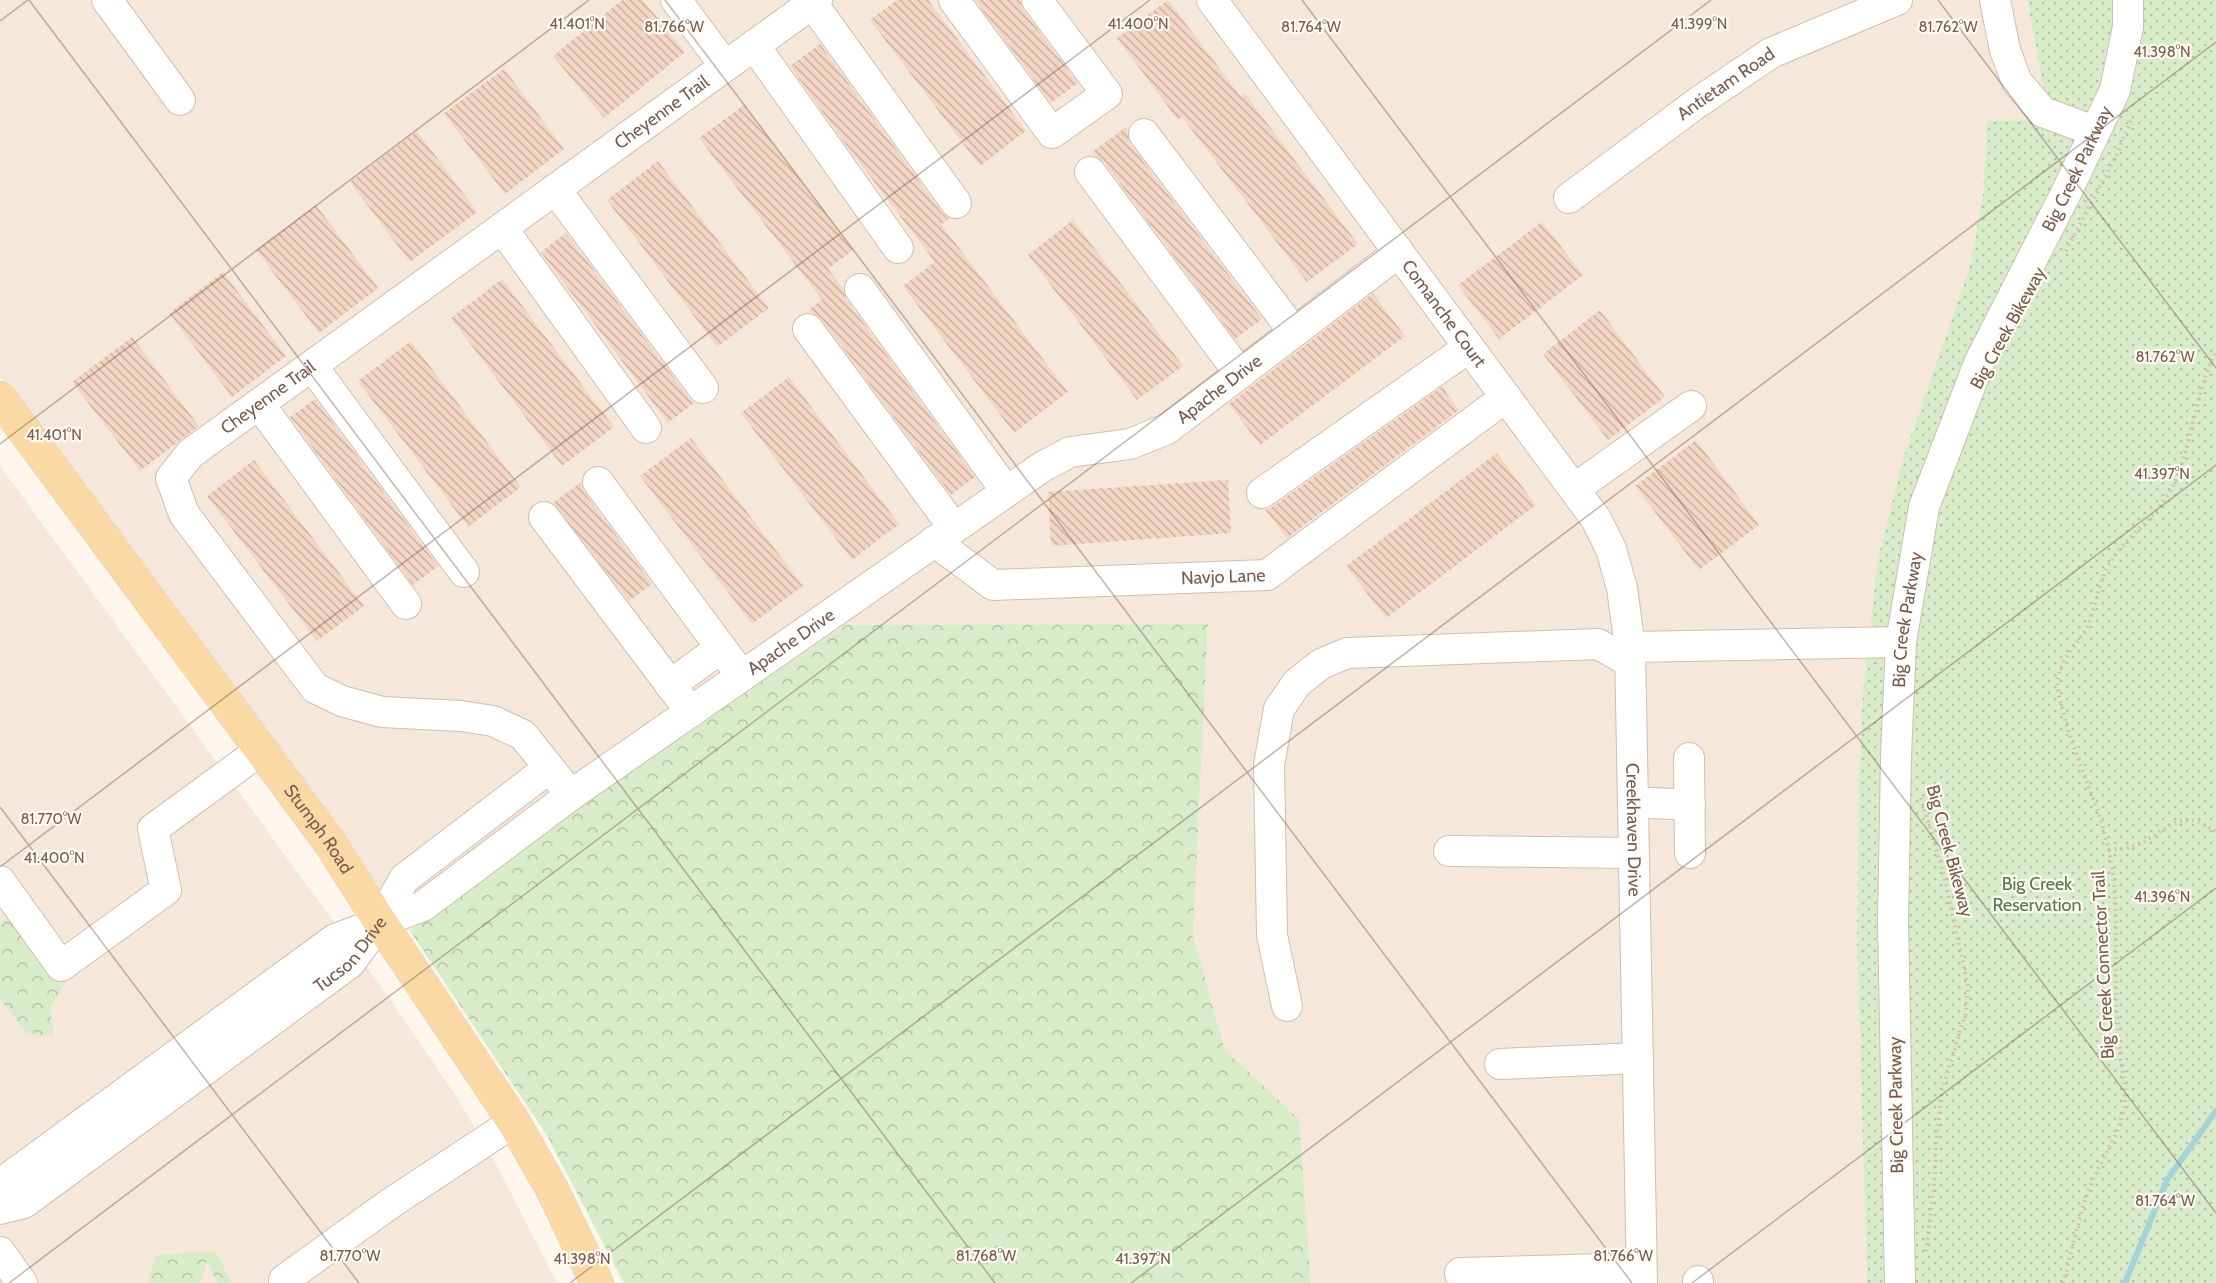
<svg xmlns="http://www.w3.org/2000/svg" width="2216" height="1283" font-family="Cabin,sans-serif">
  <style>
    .residential { fill: #f5e8da }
    .forest { fill: url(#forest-crowns) }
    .park { fill: url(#park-dots) }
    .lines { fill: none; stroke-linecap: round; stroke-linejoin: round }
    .stream { stroke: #a5d3da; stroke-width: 6 }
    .building { fill: url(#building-back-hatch) }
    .minor-casing { stroke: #d1beb0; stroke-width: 32 }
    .major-casing { stroke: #dad1cd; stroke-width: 34 }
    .path { stroke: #d9b8a5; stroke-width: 4; stroke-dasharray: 1.5 4.5; stroke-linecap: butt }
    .minor { stroke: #fff; stroke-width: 30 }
    .major { stroke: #fbd9a5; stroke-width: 33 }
    .ticks { fill: none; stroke: #7a5c4d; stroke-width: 1.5; stroke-opacity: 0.45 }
    .labels { text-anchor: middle; stroke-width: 4.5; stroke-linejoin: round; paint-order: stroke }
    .street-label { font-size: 18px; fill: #7a5c4d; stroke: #fffaf3 }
    .park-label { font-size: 18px; fill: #537a41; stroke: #fffaf3 }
    .ticks-label { font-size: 15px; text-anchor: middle; fill: #7a5c4d; stroke: #fffaf3; stroke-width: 4.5; stroke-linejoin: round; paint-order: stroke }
  </style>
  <defs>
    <pattern id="forest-crowns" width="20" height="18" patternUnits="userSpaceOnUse" patternTransform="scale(1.5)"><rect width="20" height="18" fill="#d8ecc9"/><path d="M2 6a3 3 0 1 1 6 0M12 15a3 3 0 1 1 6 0" fill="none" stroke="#b4c2a5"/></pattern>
    <pattern id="park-dots" width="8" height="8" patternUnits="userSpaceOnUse" patternTransform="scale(1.5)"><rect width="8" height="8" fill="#d8ecc9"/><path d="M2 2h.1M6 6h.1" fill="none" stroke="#b4c2a5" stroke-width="1.8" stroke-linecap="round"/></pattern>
    <pattern id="building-back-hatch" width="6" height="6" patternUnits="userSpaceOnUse" patternTransform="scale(1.5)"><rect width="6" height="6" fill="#f3d5c3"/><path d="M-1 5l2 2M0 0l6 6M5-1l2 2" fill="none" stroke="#cab0a1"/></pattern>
  </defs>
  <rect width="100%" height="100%" fill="#fdf6ec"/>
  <path class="residential" d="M0,0H2027L2047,106L2057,120L1987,122L1983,194L1970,266L1903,459L1878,558L1863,692L1859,775L1857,940L1867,1283H1311L1299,1119L1225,1050L1193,935L1208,624L574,807L410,931L0,377Z
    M0,466L389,997L458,1099L497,1166L557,1283H0Z"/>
  <path class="forest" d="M1208,624L1193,935L1225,1050L1299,1119L1311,1283H624L546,1134L410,931L574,807L846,625Z
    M20,920L39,958L66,983L50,1007L54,1036L27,1033L0,999V921Z
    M215,1251L232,1283H217L207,1261L200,1283H148L156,1255Z"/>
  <path class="park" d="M2027,0H2216V1283H1867L1857,940L1859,775L1863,692L1878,558L1903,459L1970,266L1983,194L1987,121L2056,120L2047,106Z"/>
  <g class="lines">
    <path class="stream" d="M2125,1283L2167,1180L2216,1111"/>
  </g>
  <path class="building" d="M622,0H643L685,52L604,118L553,56Z
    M897,0H928L1026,131L980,166L870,20Z
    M975,0H1020L1023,10L1078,83L1051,103Z
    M1168,0L1241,97L1245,94L1358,244L1307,282L1182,117L1178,120L1117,38Z
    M820,44L942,213L949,219L941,224L1068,392L1014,433L903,286L935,262L841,138L790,66Z
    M504,69L564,149L505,194L444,113Z
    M744,105L853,250L828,269L843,289L846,299L975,477L951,495L822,319L808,310L822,300L699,138Z
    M1126,127L1130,144L1262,319L1235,339L1104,162L1091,153Z
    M417,131L477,212L410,262L350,182Z
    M658,161L769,308L717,347L607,200Z
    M316,205L378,288L319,333L256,250Z
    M1073,220L1183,366L1137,400L1028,255Z
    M1542,222L1583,275L1499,339L1458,285Z
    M566,233L689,398L694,403L668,423L541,252Z
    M223,272L286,356L232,397L169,313Z
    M502,279L614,427L562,466L451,318Z
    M1373,293L1405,336L1260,445L1229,404Z
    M1600,310L1665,397L1608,440L1543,354Z
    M132,337L199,426L140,471L72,382Z
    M411,341L521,487L468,527L358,381Z
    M789,377L899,524L852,560L741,413Z
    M1442,387L1459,410L1287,538L1265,510L1272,507Z
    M315,399L438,566L413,585L290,417Z
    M691,438L803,586L752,624L640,476Z
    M1696,440L1759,525L1699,570L1635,486Z
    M1497,453L1536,505L1386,618L1346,566Z
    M254,460L364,606L317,641L207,496Z
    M1228,480L1231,533L1051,546L1048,492Z
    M581,482L584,492L652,584L629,601L553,503Z"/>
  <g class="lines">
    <g class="minor-casing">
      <g id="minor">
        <path d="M107,0L180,100"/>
        <path d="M676,0L725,66"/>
        <path d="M954,0L1052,133L1107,94L1037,0"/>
        <path id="s1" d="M1212,0L1596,519L1611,549L1622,588L1630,647L1642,1283"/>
        <path d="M1995,0L2005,50L2017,82L2043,112L2094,131"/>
        <path d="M812,3L956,203"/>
        <path d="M754,45L898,248"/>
        <path d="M1144,134L1294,332"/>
        <path d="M1090,172L1240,374"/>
        <path d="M555,189L703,388"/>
        <path id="s2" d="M1569,198L1697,103L1771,53L1897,0"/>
        <path d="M502,228L646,428"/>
        <path d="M860,289L1006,491"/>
        <path d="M808,329L954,528"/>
        <path d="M312,366L464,572"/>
        <path d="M259,404L406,604"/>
        <path d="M598,482L742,676"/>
        <path d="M1574,489L1691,406"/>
        <path d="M1262,493L1468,348"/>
        <path d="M544,517L691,712"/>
        <path id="s3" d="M934,541L993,585L1267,575L1506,397"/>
        <path d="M1630,647L1901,642"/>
        <path d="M670,685L721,648"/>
        <path d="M1689,758L1690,853"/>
        <path id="s4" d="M571,795L523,735L493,721L461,716L382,712L342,701L315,688L184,514L171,478L191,453L817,0"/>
        <path d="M1633,802L1690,805"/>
        <path d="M1449,851L1634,853"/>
        <path d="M0,881L61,966L166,890L153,829L261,750"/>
        <path d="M1287,1006L1272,935L1269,765L1279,709L1297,683L1321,664L1347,653L1598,644L1630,662"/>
        <path d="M1500,1064L1638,1058"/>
        <path id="s5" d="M0,1184L335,939L423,906L571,795L1042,467L1070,452L1130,444L1167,429L1399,252"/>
        <path id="s6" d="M0,1209L24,1203L350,963L380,922L404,879L549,768"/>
        <path d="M0,1252L22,1283"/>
        <path d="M1460,1273L1641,1268"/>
        <path d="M286,1283L284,1280L391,1203L514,1122"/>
        <path d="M1698,1283V1281"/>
        <path id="s7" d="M1900,1283L1893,921L1896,756L1901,642L1924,507L1979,363L2068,189L2115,90L2128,27V0"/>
      </g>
    </g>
    <g class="major-casing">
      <g id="major">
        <path id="s8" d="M0,398L330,843L380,922L514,1122L553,1191L597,1283"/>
      </g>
    </g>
    <path class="path" d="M2066,251L2116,156L2132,118
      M1921,798L1944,876L1968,986L1966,1012L1942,1091L1937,1131L1934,1186L1926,1251
      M2109,850C2118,849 2128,848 2137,845C2169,831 2179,805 2216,832
      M2063,1283C2073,1249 2078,1215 2092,1182C2102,1158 2119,1135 2124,1109C2127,1091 2124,1077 2121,1060C2119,1043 2118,1026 2117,1010C2113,956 2121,904 2109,851C2099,807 2079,766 2066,723C2063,709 2056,693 2058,679C2061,656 2080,643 2089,623C2096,605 2099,583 2108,566C2126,535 2159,517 2174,484C2193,442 2194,394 2216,352"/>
    <use href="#minor" class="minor"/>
    <use href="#major" class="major"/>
  </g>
  <path class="ticks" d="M29,0L995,1283M665,0L1632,1283M1302,0L2216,1213M1938,0L2216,368M0,21L28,0M0,444L589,0M0,807L359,1283M0,867L1150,0M9,1283L1711,0M570,1283L2216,42M1131,1283L2216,465M1692,1283L2216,888"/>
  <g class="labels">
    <g class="street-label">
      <text dy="6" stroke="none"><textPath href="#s2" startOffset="194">Antietam Road</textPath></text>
      <text dy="6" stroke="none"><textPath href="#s4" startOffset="1162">Cheyenne Trail</textPath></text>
      <text dy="6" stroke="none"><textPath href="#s7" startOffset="1150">Big Creek Parkway</textPath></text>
      <text dy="6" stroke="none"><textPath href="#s1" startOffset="390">Comanche Court</textPath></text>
      <text transform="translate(2008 328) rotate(-61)" y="6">Big Creek Bikeway</text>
      <text dy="6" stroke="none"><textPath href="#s5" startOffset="1466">Apache Drive</textPath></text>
      <text dy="6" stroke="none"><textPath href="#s4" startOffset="676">Cheyenne Trail</textPath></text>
      <text dy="6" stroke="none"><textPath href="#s3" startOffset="304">Navjo Lane</textPath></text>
      <text dy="6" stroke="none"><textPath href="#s7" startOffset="664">Big Creek Parkway</textPath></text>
      <text dy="6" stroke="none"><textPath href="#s5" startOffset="962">Apache Drive</textPath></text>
      <text dy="6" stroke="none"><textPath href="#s8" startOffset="536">Stumph Road</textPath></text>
      <text dy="6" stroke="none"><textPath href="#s1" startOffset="962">Creekhaven Drive</textPath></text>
      <text transform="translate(1950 851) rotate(75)" y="6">Big Creek Bikeway</text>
      <text dy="6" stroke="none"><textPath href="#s6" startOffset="436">Tucson Drive</textPath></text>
      <text transform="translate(2103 965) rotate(-93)" y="6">Big Creek Connector Trail</text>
      <text transform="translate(1896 1105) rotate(-91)" y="6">Big Creek Parkway</text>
    </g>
    <g class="park-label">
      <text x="2037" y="890">Big Creek<tspan x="2037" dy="21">Reservation</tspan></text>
    </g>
  </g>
  <g class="ticks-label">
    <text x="577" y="29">41.401°N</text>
    <text x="1138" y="29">41.400°N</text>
    <text x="1699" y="29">41.399°N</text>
    <text x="674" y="32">81.766°W</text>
    <text x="1311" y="32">81.764°W</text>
    <text x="1948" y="32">81.762°W</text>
    <text x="2162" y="57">41.398°N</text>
    <text x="2165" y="362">81.762°W</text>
    <text x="54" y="440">41.401°N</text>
    <text x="2162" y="479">41.397°N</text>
    <text x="51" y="824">81.770°W</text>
    <text x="54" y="863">41.400°N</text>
    <text x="2162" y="902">41.396°N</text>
    <text x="2165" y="1206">81.764°W</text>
    <text x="350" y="1261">81.770°W</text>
    <text x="986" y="1261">81.768°W</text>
    <text x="1623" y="1261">81.766°W</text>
    <text x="582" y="1264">41.398°N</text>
    <text x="1143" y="1264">41.397°N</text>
  </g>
</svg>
